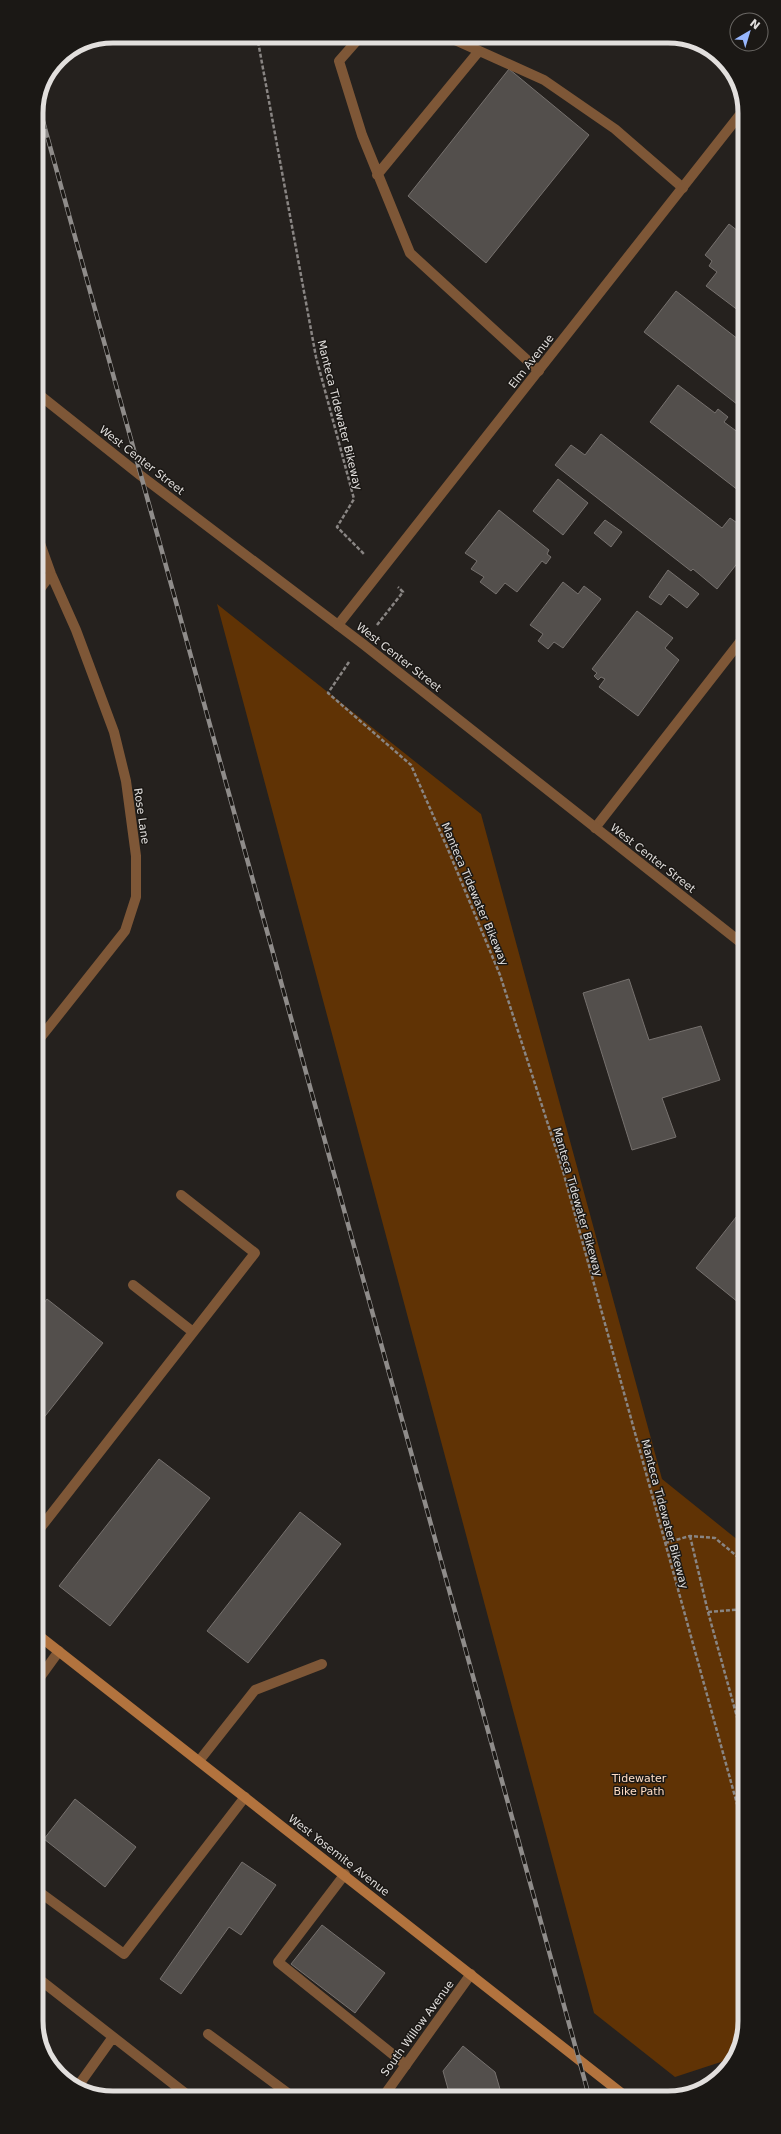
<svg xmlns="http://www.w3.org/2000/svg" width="781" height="2134" font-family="'DejaVu Sans',sans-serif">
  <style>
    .green { fill: #603305 }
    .building { fill: #534f4c; stroke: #76716e }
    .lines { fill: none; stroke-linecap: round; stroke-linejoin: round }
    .path { stroke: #898583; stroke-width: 2.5; stroke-dasharray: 4 2; stroke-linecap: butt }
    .service { stroke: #7e5737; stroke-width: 10 }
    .minor { stroke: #7e5737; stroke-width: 10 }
    .tertiary { stroke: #7e5737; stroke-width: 10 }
    .secondary { stroke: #b2733e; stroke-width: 10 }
    .rail-casing { stroke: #8f8c8a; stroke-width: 4.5 }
    .rail { stroke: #1b1815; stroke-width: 3; stroke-dasharray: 9; stroke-linecap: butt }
    .labels { text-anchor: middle; stroke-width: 3; stroke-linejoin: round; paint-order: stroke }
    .street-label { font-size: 11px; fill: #e2dfdd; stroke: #1b1815 }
    .park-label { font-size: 11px; fill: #ffddc4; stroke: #1b1815 }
    .rim { fill: none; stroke: #e2dfdd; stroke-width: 5 }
  </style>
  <rect width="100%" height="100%" fill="#25211e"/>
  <path class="green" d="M217,604L481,814L662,1479L744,1545L745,2022L733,2058L675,2077L594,2013Z"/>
  <path class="building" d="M509,69L589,135L486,263L408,196Z
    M729,224L743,235V314L706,286L717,272L709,266L712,261L705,255Z
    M676,291L743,343L742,408L644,332Z
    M678,385L715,413L718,409L728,417L724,422L743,436V494L650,422Z
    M601,434L722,528L730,518L743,527V556L717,589L693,569L691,571L555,465L571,445L585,455Z
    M558,479L588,503L563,535L533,511Z
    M499,510L549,550L547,554L551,557L546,564L542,561L517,592L505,583L496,594L480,582L484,577L471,569L477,561L465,553Z
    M605,520L622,532L611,547L594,533Z
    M668,570L699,594L687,608L669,594L661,605L649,597Z
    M563,582L578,594L584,586L601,599L563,648L554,642L548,649L538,641L543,634L530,625Z
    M637,611L673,638L665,648L679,660L638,716L599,687L605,679L601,677L598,680L594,676L597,673L592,669Z
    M629,979L649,1040L701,1026L720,1080L662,1098L676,1137L632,1150L583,993Z
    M744,1207V1307L696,1268Z
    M47,1299L103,1343L38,1425V1311Z
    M159,1459L210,1498L110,1626L59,1586Z
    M300,1512L341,1544L248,1663L207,1631Z
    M75,1799L136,1847L105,1887L44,1839Z
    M242,1862L276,1885L241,1935L229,1927L181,1994L160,1979Z
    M322,1925L385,1973L355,2013L291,1964Z
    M463,2046L495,2072L502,2096H450L443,2071Z"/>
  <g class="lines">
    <path class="path" d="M257,36L316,357L354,499L337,527L364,554
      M377,625L403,592L398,587
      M349,662L328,693L411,765L447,847L500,975L563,1171L745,1833
      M690,1536L708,1612L745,1746
      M665,1543L690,1536L715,1538L744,1562
      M708,1612L744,1609
      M738,1723L745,1721"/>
    <path class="service" d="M361,36L339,61L362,135L410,253L539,371
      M446,36L544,80L615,129L683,188
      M377,175L479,51
      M595,828L743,638
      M133,1285L193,1332
      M38,1531L255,1253L181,1195
      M199,1761L255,1690L322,1664
      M345,1874L278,1962L406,2065
      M38,1891L124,1954L245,1797
      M39,1979L190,2097
      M208,2034L293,2097
      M78,2086L113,2037"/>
    <path class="minor" d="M37,535L51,574L76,630L114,732L126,781L136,856V897L125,931L37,1042
      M37,593L51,574
      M338,625L742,112
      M38,1680L59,1651
      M383,2097L471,1974"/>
    <path class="tertiary" d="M37,393L140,475L363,644L744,945"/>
    <path class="secondary" d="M38,1635L625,2096"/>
    <g class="rail-casing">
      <path id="rail" d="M38,103L589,2096"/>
    </g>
    <use href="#rail" class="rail"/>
  </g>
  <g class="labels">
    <g class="street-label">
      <text transform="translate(531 361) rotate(-52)" y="4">Elm Avenue</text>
      <text transform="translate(340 415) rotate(76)" y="4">Manteca Tidewater Bikeway</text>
      <text transform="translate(142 460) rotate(38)" y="4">West Center Street</text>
      <text transform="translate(399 657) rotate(38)" y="4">West Center Street</text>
      <text transform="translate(142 816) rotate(82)" y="4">Rose Lane</text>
      <text transform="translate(653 858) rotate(38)" y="4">West Center Street</text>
      <text transform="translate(475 894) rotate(67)" y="4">Manteca Tidewater Bikeway</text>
      <text transform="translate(578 1202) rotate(74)" y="4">Manteca Tidewater Bikeway</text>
      <text transform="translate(665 1514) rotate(75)" y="4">Manteca Tidewater Bikeway</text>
      <text transform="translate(339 1855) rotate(38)" y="4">West Yosemite Avenue</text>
      <text transform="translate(417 2028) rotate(-54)" y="4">South Willow Avenue</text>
    </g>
    <g class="park-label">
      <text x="639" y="1782">Tidewater<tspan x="639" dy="13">Bike Path</tspan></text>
    </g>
  </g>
  <path d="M0 0H781V2134H0ZM113 43H668A70 70 0 0 1 738 113V2021A70 70 0 0 1 668 2091H113A70 70 0 0 1 43 2021V113A70 70 0 0 1 113 43Z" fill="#1b1815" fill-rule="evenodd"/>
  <path class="rim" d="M113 43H668A70 70 0 0 1 738 113V2021A70 70 0 0 1 668 2091H113A70 70 0 0 1 43 2021V113A70 70 0 0 1 113 43Z"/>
  <g transform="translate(749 32) rotate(38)"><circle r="19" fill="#1b1815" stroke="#6b6865"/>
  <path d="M0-3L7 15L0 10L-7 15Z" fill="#97b6fd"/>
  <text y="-6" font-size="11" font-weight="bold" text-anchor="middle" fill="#e2dfdd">N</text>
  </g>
</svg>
